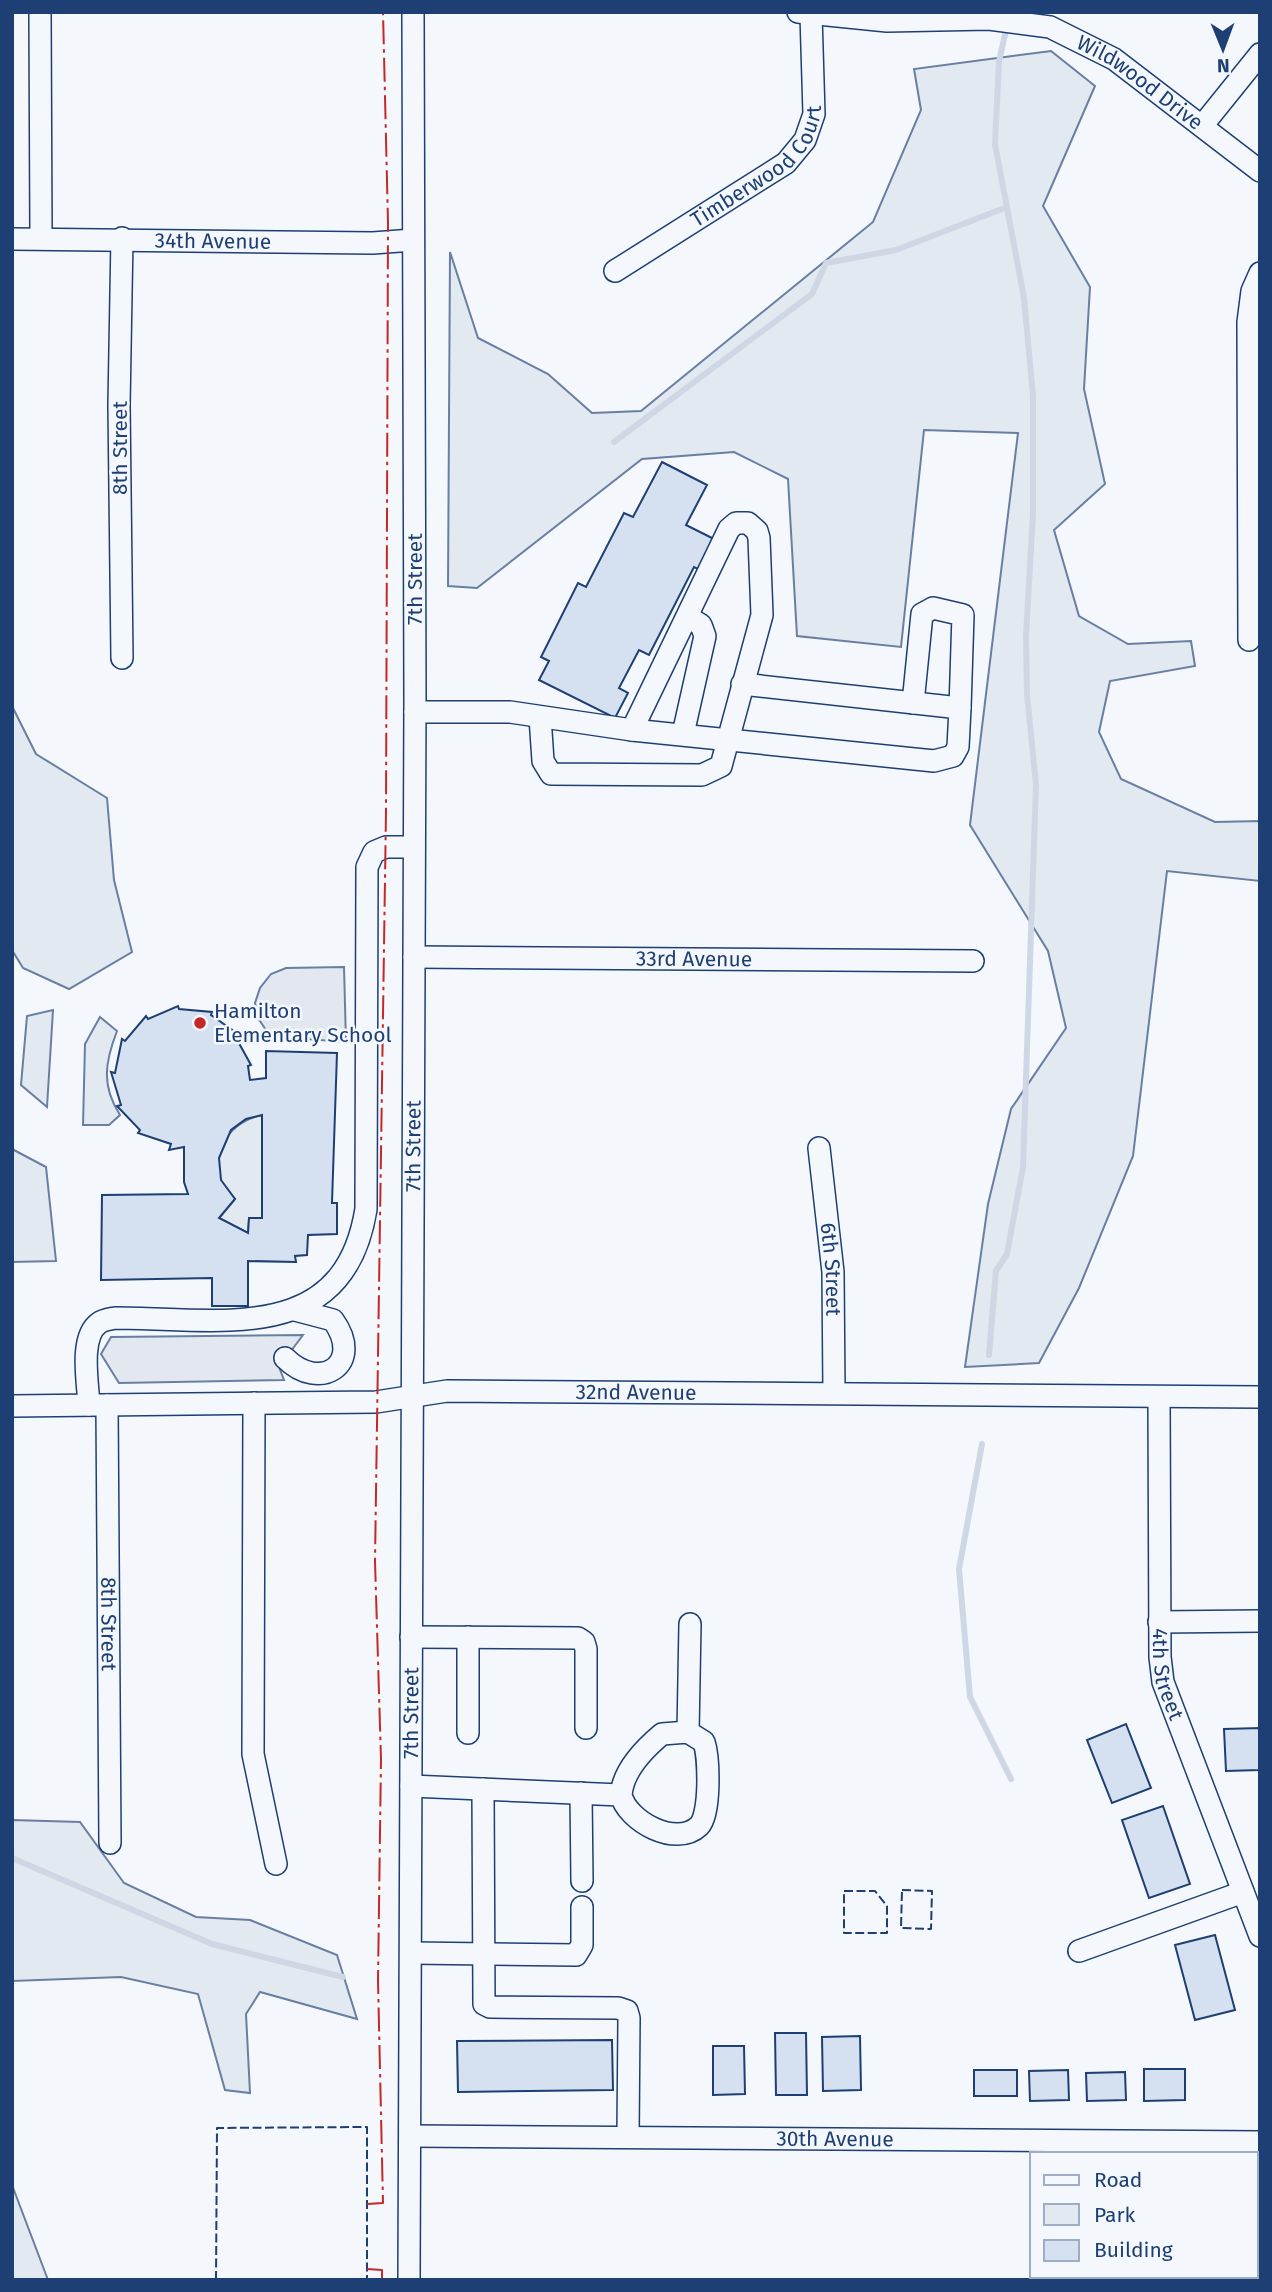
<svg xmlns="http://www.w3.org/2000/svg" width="1272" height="2292" font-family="'Fira Sans',sans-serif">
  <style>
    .green { fill: #e3e9f0; stroke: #687fa3; stroke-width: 2 }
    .parking { fill: #e3e8f0; stroke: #687fa3; stroke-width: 2 }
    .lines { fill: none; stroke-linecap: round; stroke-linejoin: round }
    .stream { stroke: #cfd7e4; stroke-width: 6 }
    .building { fill: #d5e0f0; stroke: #1d3f73; stroke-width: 2; fill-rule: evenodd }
    .minor-casing { stroke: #1d3f73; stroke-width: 24 }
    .minor { stroke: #f4f7fb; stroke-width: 21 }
    .fence { stroke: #1d3f73; stroke-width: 2; stroke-dasharray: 9 3.5; stroke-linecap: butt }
    .power { stroke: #c62828; stroke-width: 2; stroke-dasharray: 24 5 3.5 5; stroke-linecap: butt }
    .poi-dot { fill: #c62828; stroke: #f4f7fb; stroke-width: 2.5 }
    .labels { text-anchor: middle; stroke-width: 5; stroke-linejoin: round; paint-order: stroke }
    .street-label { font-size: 21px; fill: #1d3f73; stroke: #f4f7fb }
    .poi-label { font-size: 21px; fill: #1d3f73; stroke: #f4f7fb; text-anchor: start }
  </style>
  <rect width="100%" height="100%" fill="#f4f7fb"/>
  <path class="green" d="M1051,51L1095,86L1043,206L1090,287L1084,389L1105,484L1054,530L1079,616L1128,644L1191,641L1195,666L1110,681L1099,732L1121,779L1215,822L1260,821V881L1167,871L1133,1156L1079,1288L1039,1363L965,1367L988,1204L1011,1109L1066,1028L1048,951L970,825L1018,433L924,430L901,647L797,636L788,479L734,452L642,459L477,588L448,586L450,252L478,338L548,374L592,413L641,411L873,222L921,110L914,69Z
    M12,706L36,754L107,798L114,880L132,952L69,989L23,968L12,950Z
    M53,1010L47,1107L21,1085L27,1016Z
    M100,1017L117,1031C105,1062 101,1086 120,1115L109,1125H83L85,1044Z
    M262,1115V1218H249L248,1233L219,1218L235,1199C230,1194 224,1188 221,1181C208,1151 233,1120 262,1115Z
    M12,1149L46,1167L56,1261L12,1262Z
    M12,1820L80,1822L124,1883L196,1917L250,1920L337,1955L357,2019L260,1992L246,2014L250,2093L225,2090L198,1994L121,1977L12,1981Z
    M12,2185L48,2280H12Z"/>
  <path class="parking" d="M344,967L346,1042L279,1037L266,1030L258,1018L255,1003L260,988L271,974L286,968Z
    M303,1335L279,1367L284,1380L119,1383L101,1354L111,1337Z"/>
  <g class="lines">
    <path class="stream" d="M614,442L812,294L826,263L896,250L1007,207
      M989,1355L996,1271L1007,1254L1023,1167L1036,785L1027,694L1026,636L1033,514V396L1024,298L995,144L999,61L1007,26
      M982,1444L959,1569L970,1697L1011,1779
      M12,1858L212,1944L343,1977"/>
  </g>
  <path class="building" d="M662,462L707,485L686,525L718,541L702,571L694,567L649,655L639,650L619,688L628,693L615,718L539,680L549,661L541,657L578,583L586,587L624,513L633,517Z
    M178,1006L179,1009L212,1012L211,1015L238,1034L235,1036L251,1065L248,1066L250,1080L266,1078V1051L337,1053L332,1203H337V1234L308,1235L307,1255L295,1256L296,1262L248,1261V1306H212V1278L101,1280L102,1195L188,1194L184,1182V1147L169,1150L171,1144L138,1133L140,1130L117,1106L121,1105L111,1072L115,1073L122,1039L125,1041L146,1016L148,1019ZM262,1115V1218H249L248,1233L219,1218L235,1199L221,1180L219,1158L231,1130L246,1119Z
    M1126,1724L1151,1788L1112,1803L1087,1740Z
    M1260,1728V1770L1226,1771L1224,1729Z
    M1163,1806L1190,1884L1149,1898L1122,1820Z
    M1215,1935L1235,2010L1195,2020L1175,1945Z
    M775,2033H806L807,2095H776Z
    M860,2036L861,2090L823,2091L822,2037Z
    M612,2040L613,2090L458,2092L457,2041Z
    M713,2046H744L745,2094L713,2095Z
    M1144,2069H1185V2100L1144,2101Z
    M974,2070H1017V2096H974Z
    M1068,2070L1069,2100L1030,2101L1029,2071Z
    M1125,2072L1126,2100L1087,2101L1086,2073Z"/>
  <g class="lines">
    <g class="minor-casing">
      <g id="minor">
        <path d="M40,12L41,238"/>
        <path id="s1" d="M798,12L887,21L989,19L1050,27L1114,59L1260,171"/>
        <path d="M1202,126L1260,54"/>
        <path id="s2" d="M12,239L373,243L413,240"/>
        <path id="s3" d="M615,271L786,163L805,140L814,114L811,15"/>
        <path d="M1249,640L1248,322L1252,291L1260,273"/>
        <path d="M122,658L119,405L122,238"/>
        <path d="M913,703L922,614L933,608L963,615L960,708"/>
        <path d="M415,712H510L632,730L934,761L953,756L958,747L960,708L742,684"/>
        <path d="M540,717L543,761L551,774L702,775L721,766L762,615L759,538L757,531L748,523H736L729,529L632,730"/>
        <path d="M683,734L705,636L701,625L688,617"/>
        <path id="s4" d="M414,957L973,961"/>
        <path id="s5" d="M819,1148L833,1272L834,1393"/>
        <path d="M285,1358C320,1393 365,1364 333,1320L295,1310"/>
        <path id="s6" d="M1159,1397L1160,1657L1163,1682L1260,1936"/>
        <path d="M254,1403L253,1754L276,1864"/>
        <path d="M89,1405C88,1383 79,1337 99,1323C103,1320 110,1319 115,1318C220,1318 344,1347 366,1209L367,867L374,852L386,847H414"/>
        <path id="s7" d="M107,1405L110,1843"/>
        <path id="s8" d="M12,1406L376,1402L447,1391L1260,1397"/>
        <path d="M1159,1622L1260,1621"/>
        <path d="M411,1637L578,1638L584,1642L586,1649V1728"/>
        <path d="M688,1732L690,1624"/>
        <path d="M468,1733V1637"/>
        <path d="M411,1786L621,1795C627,1821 676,1848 699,1826C711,1814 709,1757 704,1742L688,1732L662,1734C644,1749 623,1770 621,1795"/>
        <path d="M483,1789L484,2004L490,2007L618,2008L627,2011L629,2018L628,2137"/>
        <path d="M581,1793L582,1881"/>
        <path d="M1079,1951L1243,1892"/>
        <path d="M411,1953L576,1955L582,1945V1907"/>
        <path id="s9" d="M411,2136L1260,2142"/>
        <path id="s10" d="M409,2280L415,699L413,12"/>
      </g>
    </g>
    <use href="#minor" class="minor"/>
    <path class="fence" d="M902,1890L932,1891L931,1929L901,1928Z
      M844,1891H875L887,1906V1933H844Z
      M216,2280L217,2128L367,2127V2280"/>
    <path class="power" d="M367,2204L383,2203L378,1981L381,1759L375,1561L386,811L388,223L383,12
      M367,2269L382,2270V2280"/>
  </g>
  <circle class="poi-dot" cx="200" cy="1023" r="7"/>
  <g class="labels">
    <g class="street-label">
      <text dy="7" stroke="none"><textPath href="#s1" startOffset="359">Wildwood Drive</textPath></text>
      <text dy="7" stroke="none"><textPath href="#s3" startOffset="180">Timberwood Court</textPath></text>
      <text dy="7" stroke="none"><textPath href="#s2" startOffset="201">34th Avenue</textPath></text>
      <text transform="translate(120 448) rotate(-90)" y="7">8th Street</text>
      <text transform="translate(415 579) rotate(-90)" y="7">7th Street</text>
      <text dy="7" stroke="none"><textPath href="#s4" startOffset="280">33rd Avenue</textPath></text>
      <text dy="7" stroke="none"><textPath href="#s10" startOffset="1134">7th Street</textPath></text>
      <text dy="7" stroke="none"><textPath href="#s5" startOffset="122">6th Street</textPath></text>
      <text dy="7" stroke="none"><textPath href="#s8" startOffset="625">32nd Avenue</textPath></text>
      <text dy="7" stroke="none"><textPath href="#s7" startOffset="219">8th Street</textPath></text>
      <text dy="7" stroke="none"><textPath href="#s6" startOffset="278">4th Street</textPath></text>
      <text dy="7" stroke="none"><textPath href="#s10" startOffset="567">7th Street</textPath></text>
      <text dy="7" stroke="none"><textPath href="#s9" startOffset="424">30th Avenue</textPath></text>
    </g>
    <g class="poi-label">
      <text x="214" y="1018">Hamilton<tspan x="214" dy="24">Elementary School</tspan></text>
    </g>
  </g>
  <rect width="1272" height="2292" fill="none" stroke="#1d3f73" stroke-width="28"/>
  <rect x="1030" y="2152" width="228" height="126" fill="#f4f7fb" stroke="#9eadc5" stroke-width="2"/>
  <rect x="1044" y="2175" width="35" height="10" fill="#f4f7fb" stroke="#9eadc5" stroke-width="2"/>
  <text x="1094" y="2187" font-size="21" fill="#1d3f73">Road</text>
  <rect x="1044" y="2204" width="35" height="21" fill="#e3e9f0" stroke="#9eadc5" stroke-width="2"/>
  <text x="1094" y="2222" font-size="21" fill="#1d3f73">Park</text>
  <rect x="1044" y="2240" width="35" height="21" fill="#d5e0f0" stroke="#9eadc5" stroke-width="2"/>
  <text x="1094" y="2257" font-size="21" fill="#1d3f73">Building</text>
  <g transform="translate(1223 49) rotate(179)" stroke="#f4f7fb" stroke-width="5" paint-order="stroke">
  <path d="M0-5L12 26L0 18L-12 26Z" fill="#1d3f73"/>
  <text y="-10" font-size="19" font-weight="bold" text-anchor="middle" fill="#1d3f73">N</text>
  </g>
</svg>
